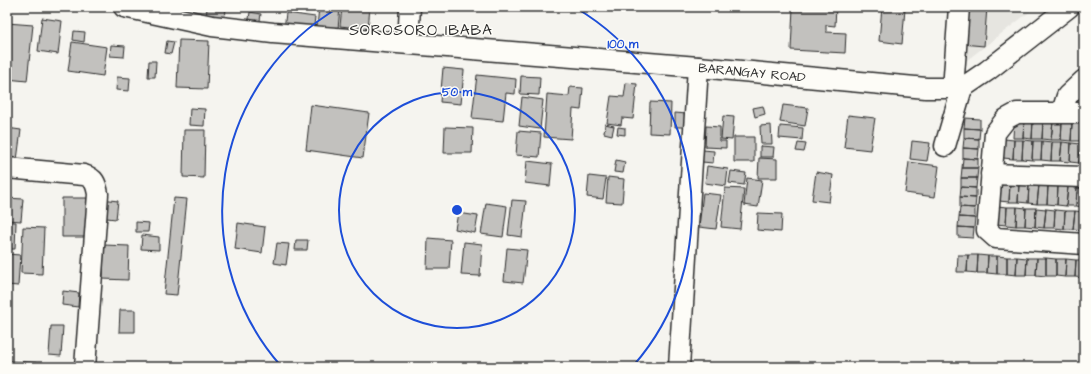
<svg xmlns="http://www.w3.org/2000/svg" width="1091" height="374" font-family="'Architects Daughter',sans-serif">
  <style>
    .built { fill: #e6e5e0 }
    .building { fill: #c2c1be; stroke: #2b2b2b }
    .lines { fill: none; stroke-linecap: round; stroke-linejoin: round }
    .minor-casing { stroke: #2b2b2b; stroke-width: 23 }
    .minor { stroke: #fdfcf7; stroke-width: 20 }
    .ring { fill: none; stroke: #1d4ed8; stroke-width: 2 }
    .labels { text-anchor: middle; stroke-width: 3; stroke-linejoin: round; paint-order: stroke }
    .street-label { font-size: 13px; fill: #2b2b2b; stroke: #fdfcf7 }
    .quarter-label { font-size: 15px; letter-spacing: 1px; fill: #2b2b2b; stroke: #fdfcf7 }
    .centre { fill: #1d4ed8; stroke: #fdfcf7; stroke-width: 2 }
    .ring-label { font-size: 12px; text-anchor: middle; font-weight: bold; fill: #1d4ed8; stroke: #fdfcf7; stroke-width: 3; stroke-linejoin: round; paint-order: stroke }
  </style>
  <rect width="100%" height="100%" fill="#f5f4ef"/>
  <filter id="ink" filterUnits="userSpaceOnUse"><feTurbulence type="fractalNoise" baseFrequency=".025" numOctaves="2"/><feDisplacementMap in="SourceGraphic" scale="8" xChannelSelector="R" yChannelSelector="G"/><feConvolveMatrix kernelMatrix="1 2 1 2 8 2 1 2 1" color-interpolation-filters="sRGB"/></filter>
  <g filter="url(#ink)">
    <path class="built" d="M962,7H1036L958,67Z"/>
    <path class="building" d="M207,7H226L225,22L206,20Z
      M246,7H266L265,11Z
      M319,7H340L338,29L317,27Z
      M342,7H370L368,29L340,26Z
      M793,7H836L835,26L826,25V32L846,33L845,53L791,50Z
      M882,7L905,9L902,44L879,41Z
      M965,7H987L984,46L962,44Z
      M250,12L261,14L259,27L248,26Z
      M286,13L315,17L313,33L284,29Z
      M42,18L62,21L58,54L38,51Z
      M7,23L33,25L27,81L7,79Z
      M74,31L85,32L84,42L73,40Z
      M179,40L209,41L207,89L177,88Z
      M167,41L174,42L171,54L165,53Z
      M72,42L107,47L103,76L68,71Z
      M111,45L125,46L124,57L110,56Z
      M149,61H156L155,77H148Z
      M443,68L464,70L461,104L440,102Z
      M477,75L516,79L515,94L506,93L503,121L472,118Z
      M521,76L540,77L539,95L520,94Z
      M117,77L130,78L129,91L116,90Z
      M626,83L637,84L633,119L622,118L621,125L607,123L611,96L624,97Z
      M570,87L583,88L581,110L573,109L571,139L544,137L547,94L569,96Z
      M522,97L543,100L540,129L519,126Z
      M650,102L671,103L670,134L649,133Z
      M311,105L369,113L363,158L306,150Z
      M783,105L808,108L805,126L780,122Z
      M763,106L765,114L755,117L753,108Z
      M190,108L205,109L204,126L189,125Z
      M675,113L687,114L686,127H675Z
      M848,115L875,118L870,150L844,147Z
      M723,116L734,117L732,140L721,139Z
      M965,118L980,119V129L964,128Z
      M1014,120H1024L1023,138H1013Z
      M1024,120L1033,121L1032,139L1023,138Z
      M1033,121H1043L1042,139H1032Z
      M1043,121L1053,122L1051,140L1042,139Z
      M1053,122H1062L1061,140H1051Z
      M1062,122L1072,123L1071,141L1061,140Z
      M1072,123H1081L1080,141H1071Z
      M1081,123H1084V142L1080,141Z
      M605,124L614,126L612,135L604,133Z
      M771,125L772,144H761L760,126Z
      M706,126L720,127V141H726V148L705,147Z
      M780,126L803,128L802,140L779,138Z
      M445,127L473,128L472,153H444Z
      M618,127L625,128V135L617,134Z
      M7,128L21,130L17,160L7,159Z
      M964,128L980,129L979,139L964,138Z
      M184,130H205L204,178L183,177Z
      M518,131L541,133L539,157L516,155Z
      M734,137H754V162H734Z
      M964,138L979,139V149L963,148Z
      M1004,139L1014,140L1013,159L1003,158Z
      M1014,140H1023L1022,159H1013Z
      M1023,140L1033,141L1032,160L1022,159Z
      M912,141L930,143L927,161L910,159Z
      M1033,141H1042L1041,160H1032Z
      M1042,141L1052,142L1051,161L1041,160Z
      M1052,142H1062L1060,161H1051Z
      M1062,142L1071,143L1070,162L1060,161Z
      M798,143L806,144L804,152L796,151Z
      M1071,143L1081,144L1079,163L1070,162Z
      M1081,144H1084V163H1079Z
      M760,146L774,147L773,157H760Z
      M963,148L979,149L978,159L963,158Z
      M703,150L714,151L713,163L702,162Z
      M759,158L777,159V178H758Z
      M963,158L978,159V168H962Z
      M616,160L625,162L623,173L614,172Z
      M527,161L552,164L550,186L525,183Z
      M909,162L939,166L935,197L905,193Z
      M707,166L728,169L726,186L705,183Z
      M962,168H978L977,178H961Z
      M731,171L746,173L744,185L729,183Z
      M816,172L833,175L829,202L812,200Z
      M589,176L606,178L603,199L587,197Z
      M608,177L624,179L622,203L606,202Z
      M747,178L762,180L758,207L744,205Z
      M961,178H977L976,188L961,187Z
      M1000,183H1010L1009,202L999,201Z
      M1010,183L1019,184L1018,202H1009Z
      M1019,184L1029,185L1028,203L1018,202Z
      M1029,185H1039L1037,204L1028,203Z
      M1039,185L1048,186L1047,204H1037Z
      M1048,186H1058L1057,205L1047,204Z
      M1058,186L1068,187L1066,206L1057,205Z
      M961,187L976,188V198L960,197Z
      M1068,187L1077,188L1076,206H1066Z
      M725,188L744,189L740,229L721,227Z
      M1077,188H1084V207L1076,206Z
      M703,193L721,195L716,229L699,227Z
      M960,197L976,198L975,208L960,207Z
      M7,198L23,199L21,221L7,220Z
      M62,198H87L86,237H62Z
      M174,198L187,199L177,295L164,294Z
      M102,199L118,201L116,219L107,218L106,227L99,226Z
      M512,200L526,201L522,237L508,235Z
      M486,203L507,206L503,237L481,234Z
      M997,206L1007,207L1006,225L996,224Z
      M960,207L975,208V218L959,217Z
      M1007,207H1017L1016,226L1006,225Z
      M1017,207L1026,208L1025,226H1016Z
      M1026,208H1036L1035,227L1025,226Z
      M1036,208L1046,209L1044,228L1035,227Z
      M1046,209L1055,210L1054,228H1044Z
      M1055,210L1065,211L1064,229L1054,228Z
      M1065,211H1075L1073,229H1064Z
      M1075,211L1084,212L1083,230L1073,229Z
      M458,213L478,216L475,233L455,229Z
      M758,213L782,214L781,232L757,230Z
      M959,217L975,218L974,228L958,227Z
      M7,222H16L15,249H7Z
      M136,222L149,223L148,232H136Z
      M238,223L265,227L262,253L235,249Z
      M23,227L44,228L42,274L21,273Z
      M958,227L974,228L973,238L958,237Z
      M142,235L159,237V250L141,249Z
      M428,238L451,240L449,269H427Z
      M296,240H308L307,250H295Z
      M464,242L482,244L480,276L461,275Z
      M277,243L289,244L286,265L274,263Z
      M104,245L129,246L128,280L103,279Z
      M507,248L527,250L523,283L504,281Z
      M7,254L20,255L18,286L7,285Z
      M958,255H968L967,272H957Z
      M968,255H978L977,273L967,272Z
      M978,255L988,256L987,273H977Z
      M988,256H997V274L987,273Z
      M997,256L1007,257V274H997Z
      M1007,257H1017L1016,275L1007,274Z
      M1017,257L1027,258L1026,275H1016Z
      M1027,258H1037L1036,275H1026Z
      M1037,258H1046V276L1036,275Z
      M1046,258L1056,259V276H1046Z
      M1056,259H1066L1065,277L1056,276Z
      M1066,259L1076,260L1075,277H1065Z
      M1076,260H1084V278L1075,277Z
      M63,291L79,293L78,307L62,305Z
      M120,310H135V332H119Z
      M51,326H63L61,356L49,355Z
      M7,361L43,363V367H7Z"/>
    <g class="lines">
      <g class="minor-casing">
        <g id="minor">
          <path id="s1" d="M124,7L212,26L273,33L698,67L926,88H962L987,71L1069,7"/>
          <path d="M408,43L410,7"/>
          <path d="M953,89L959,7"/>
          <path d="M1062,112L1067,96L1084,80"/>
          <path d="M1084,113H1017L1006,119L995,133L987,230L996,238L1084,244"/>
          <path d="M945,146L962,88"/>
          <path d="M7,168L84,175C94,178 96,183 98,194L85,367"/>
          <path d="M991,174L1084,177"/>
          <path d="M679,367L698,67"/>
        </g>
      </g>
      <use href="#minor" class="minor"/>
    </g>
  </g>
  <g class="ring">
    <circle cx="457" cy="210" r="118"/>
    <path d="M281 366A235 235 0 0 1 338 8M576 8A235 235 0 0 1 633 366"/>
  </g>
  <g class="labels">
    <g class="street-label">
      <text dy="5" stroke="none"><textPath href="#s1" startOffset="632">BARANGAY ROAD</textPath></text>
    </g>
    <g class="quarter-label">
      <text x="421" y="35">SOROSORO IBABA</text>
    </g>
  </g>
  <circle cx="457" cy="210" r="6" class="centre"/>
  <g class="ring-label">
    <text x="623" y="48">100 m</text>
    <text x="457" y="96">50 m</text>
  </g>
  <rect width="1091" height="374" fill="none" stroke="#fdfcf7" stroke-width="24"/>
  <rect x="12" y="12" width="1067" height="350" fill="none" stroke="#2b2b2b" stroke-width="1.5" filter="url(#ink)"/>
</svg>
